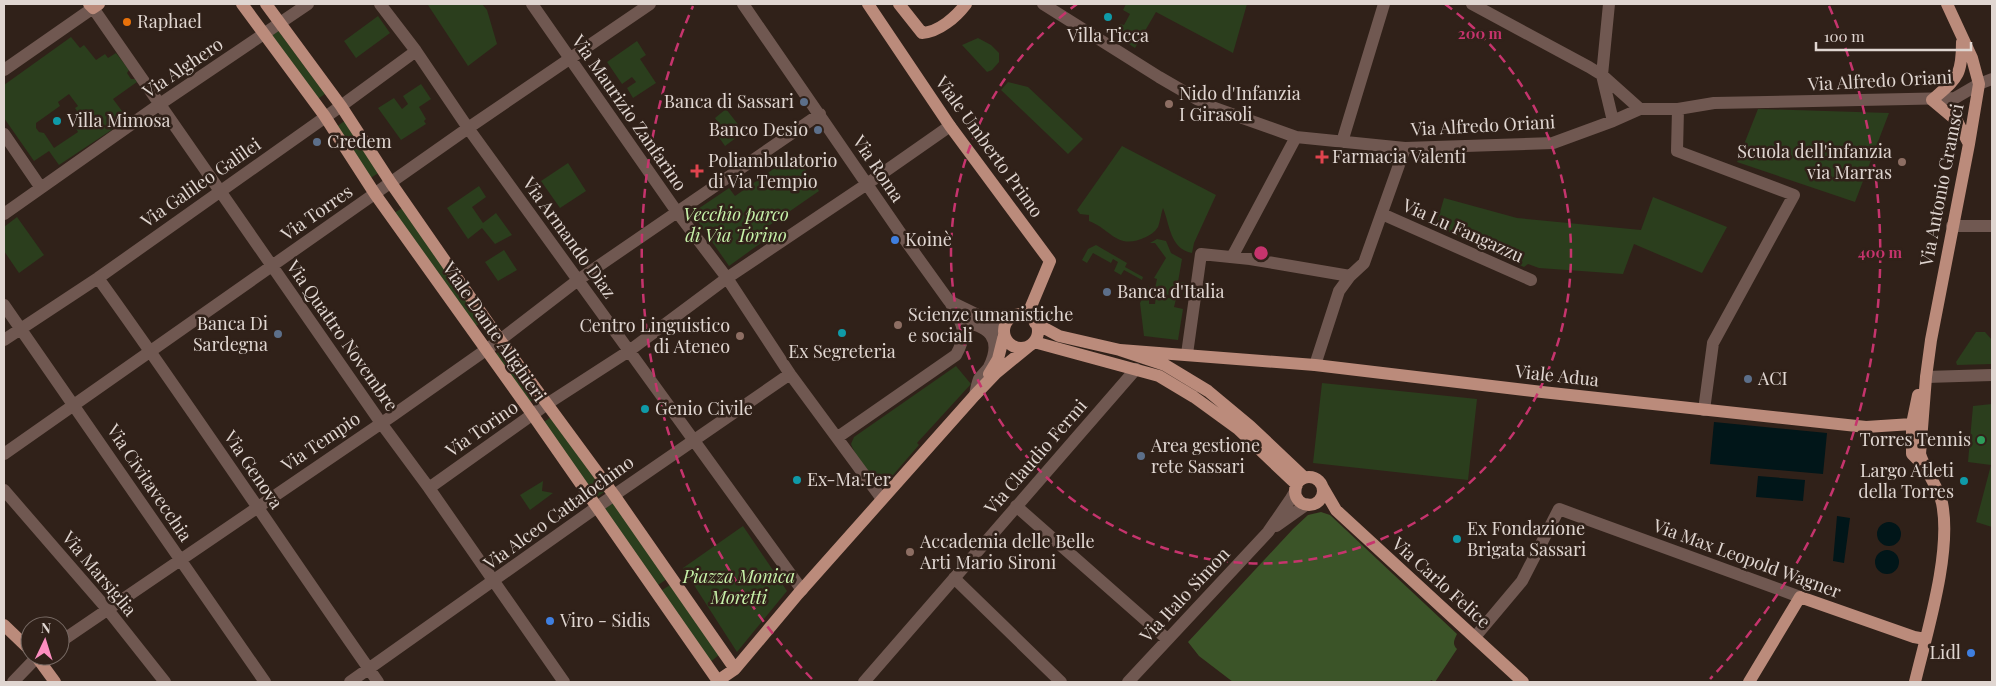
<svg xmlns="http://www.w3.org/2000/svg" width="1996" height="686" font-family="'Playfair Display',serif">
  <style>
    .green { fill: #2b3e1d; fill-rule: evenodd }
    .forest { fill: #3b5428 }
    .water { fill: #011619 }
    .lines { fill: none; stroke-linecap: round; stroke-linejoin: round }
    .minor { stroke: #705851; stroke-width: 12 }
    .major { stroke: #bb8b7b; stroke-width: 12 }
    .ring { fill: none; stroke: #c6346d; stroke-width: 2.5; stroke-dasharray: 9 6 }
    .culture-dot { fill: #0f9aa8; stroke: #302119; stroke-width: 2 }
    .food-dot { fill: #e8710a; stroke: #302119; stroke-width: 2 }
    .service-dot { fill: #5c6f8a; stroke: #302119; stroke-width: 2 }
    .education-dot { fill: #8d6e63; stroke: #302119; stroke-width: 2 }
    .health-dot { fill: #e0444e; stroke: #302119; stroke-width: 2 }
    .shop-dot { fill: #3f7fe0; stroke: #302119; stroke-width: 2 }
    .leisure-dot { fill: #2e9e5b; stroke: #302119; stroke-width: 2 }
    .labels { text-anchor: middle; stroke-width: 5; stroke-linejoin: round; paint-order: stroke }
    .poi-label { font-size: 18px; fill: #e0d6d1; stroke: #302119; text-anchor: start }
    .street-label { font-size: 18px; fill: #e0d6d1; stroke: #302119 }
    .park-label { font-size: 18px; font-style: italic; fill: #c7f2a9; stroke: #302119 }
    .centre { fill: #c6346d; stroke: #302119; stroke-width: 2.5 }
    .ring-label { font-size: 15px; text-anchor: middle; font-weight: bold; fill: #c6346d; stroke: #302119; stroke-width: 5; stroke-linejoin: round; paint-order: stroke }
  </style>
  <rect width="100%" height="100%" fill="#302119"/>
  <path class="green" d="M430,4H482L487,10L497,44L468,66L428,5Z
    M1126,4H1247L1233,53L1156,12L1135,48L1115,35L1120,24L1124,25L1130,14L1123,10Z
    M378,16L390,33L356,58L344,41Z
    M277,29L325,94L316,100L269,36Z
    M71,37L80,48L84,45L96,60L105,54L108,58L116,53L129,70L127,73L131,79H135L137,82L113,99L128,119L59,165L49,151L34,161L4,118V85ZM69,94L78,106L75,108L77,111L74,114L77,123L74,125L78,132L54,148L44,133L39,132L36,128V123L60,106L58,102Z
    M978,38L991,45L999,53V62L992,70L987,72L962,45Z
    M637,41L646,55L640,59L656,83L633,98L627,88L636,82L632,77L622,84L607,62Z
    M1008,82L1028,87L1083,139L1068,154L1001,90Z
    M421,84L431,99L419,107L426,119L424,121L426,124L401,140L378,108L394,98L402,109L408,104L403,96Z
    M726,109L744,132L725,146L716,133L722,129L715,118Z
    M1758,109L1889,113L1855,202L1737,162Z
    M346,120L380,172L369,179L336,127Z
    M1122,146L1216,195L1194,243L1192,253C1170,249 1170,225 1163,208C1161,214 1160,222 1158,227C1155,232 1150,235 1146,237C1117,251 1111,229 1089,221V215L1080,214L1077,210Z
    M795,154L819,191L767,227L772,235L729,266L692,213L729,188L735,196Z
    M568,163L586,191L560,208L541,181Z
    M479,186L486,197L472,207L483,223L496,213L512,235L495,244L482,228L468,239L447,208Z
    M1653,197L1727,227L1702,273L1634,244L1623,274L1539,268L1528,264L1524,267L1436,226L1444,198L1517,218L1641,230Z
    M404,207L482,322L473,328L394,213Z
    M17,217L44,255L19,273L4,251V227Z
    M1157,239L1166,241L1171,253L1182,259L1178,282L1187,283L1185,298L1183,297V290H1179L1178,296L1154,293L1157,279L1154,278L1166,258L1155,243H1150Z
    M1096,245L1127,263L1125,267L1143,277L1142,280L1124,270L1121,275L1114,271L1118,262L1113,259L1111,263L1093,253L1087,263L1082,260L1088,249Z
    M504,250L517,270L498,281L485,262Z
    M1149,286V304H1155L1156,296L1176,299L1174,307L1183,309L1178,340L1144,336L1140,303Z
    M1976,332H1985L1992,340V364L1957,365L1956,362Z
    M503,349L537,397L528,403L494,355Z
    M956,366L971,384L917,443L919,445L893,475L882,481C868,480 856,456 851,444L854,437Z
    M1322,383L1477,399L1468,480L1313,463Z
    M1992,404V527L1976,522L1991,465L1968,462L1973,406Z
    M551,417L604,492L594,499L541,424Z
    M543,481L542,491L553,493L530,510L520,495Z
    M614,502L667,579L655,587L602,510Z
    M743,526L787,591L737,652L683,568Z
    M670,585L719,655L709,663L659,592Z"/>
  <path class="forest" d="M1321,512L1330,515L1457,634C1454,640 1452,644 1457,649L1435,682L1431,680L1430,682H1233L1199,656L1188,642L1293,529L1308,515Z"/>
  <path class="water" d="M1714,422L1827,433L1823,474L1710,464Z
    M1758,476L1805,480L1803,501L1756,497Z
    M1837,516L1850,518L1844,563L1833,561Z
    M1877 534a12 12 0 1 1 24 0a12 12 0 1 1-24 0Z
    M1875 562a12 12 0 1 1 24 0a12 12 0 1 1-24 0Z"/>
  <g class="lines">
    <path class="minor" d="M380,4L416,51L468,128L802,590
      M532,4L677,212L727,278L790,374L882,499
      M743,4L908,244L949,301L990,321L1004,332
      M1043,4L1159,77L1209,106L1296,137L1405,148L1553,143L1613,121L1640,109H1678L1714,103L1955,98L1979,84L1992,79
      M1472,4L1589,67L1602,75L1640,109
      M1609,4L1602,75L1613,121
      M4,70L93,8L381,423L429,488L564,682
      M1678,109L1677,151L1794,195L1713,343L1704,410
      M4,134L41,188
      M1342,142L1384,4
      M4,214L160,104L308,4
      M1382,214L1531,280
      M1952,226H1992
      M1232,257L1296,137
      M98,278C194,411 284,548 378,682
      M4,305L265,682
      M961,322C989,325 1003,339 989,367C986,372 981,375 979,379C977,384 976,390 975,395
      M4,340L98,278L341,106L416,51
      M1187,354L1201,254L1250,259L1350,276
      M1315,365L1339,291L1350,276L1364,263L1405,148
      M1926,377L1992,375
      M838,437L956,355C969,332 962,323 950,302
      M4,454L474,124L650,4
      M429,488L547,404L629,351L727,278L867,184L950,126
      M4,490L108,610L165,682
      M1016,506L1167,639
      M1276,526L1307,504
      M954,578L1061,682
      M1475,637L1522,581L1559,509L1800,597
      M60,642L392,416L500,340L578,280L820,114
      M13,682L38,656
      M350,682L597,507L790,374
      M864,682L1136,369
      M1128,682L1268,532L1290,500L1296,490"/>
    <path class="major" d="M89,4L93,8L99,4
      M242,4L324,115L375,194L530,411L718,681
      M266,4L341,106L391,183L500,340L614,495L735,669
      M868,4L950,126L1050,261L1027,316
      M899,4L922,33C939,32 956,17 966,4
      M1962,42C1962,77 1957,78 1932,100L1957,121L1969,144
      M1004 331a17 17 0 1 1 34 0a17 17 0 1 1-34 0Z
      M1035,323L1059,336L1120,350L1165,365L1208,391L1250,426L1305,478
      M1034,342L1159,376L1194,397L1238,429L1297,485
      M1120,350L1315,365L1542,392L1866,427L1912,424L1922,426
      M989,374L998,359L1004,335
      M1918,395L1912,424V454L1921,463
      M1295 491a14 14 0 1 1 28 0a14 14 0 1 1-28 0Z
      M1322,486L1336,510L1523,682
      M4,625L30,650
      M36,656L55,682
      M716,682L735,669L798,594L975,395L996,373L1029,346
      M1749,682L1800,597L1914,637L1925,639
      M1915,682C1927,632 1952,552 1942,503C1939,488 1925,471 1920,454L1926,377L1931,340L1969,144L1979,84L1972,58L1947,4"/>
  </g>
  <g class="ring">
    <path d="M1445 4A310 310 0 1 1 1077 4"/>
    <path d="M812 679A619 619 0 0 1 693 6M1829 6A619 619 0 0 1 1710 679"/>
  </g>
  <g class="culture-dot">
    <circle cx="1108" cy="17" r="5"/>
    <circle cx="57" cy="121" r="5"/>
    <circle cx="842" cy="333" r="5"/>
    <circle cx="645" cy="409" r="5"/>
    <circle cx="797" cy="480" r="5"/>
    <circle cx="1964" cy="481" r="5"/>
    <circle cx="1457" cy="539" r="5"/>
  </g>
  <circle class="food-dot" cx="127" cy="22" r="5"/>
  <g class="service-dot">
    <circle cx="804" cy="102" r="5"/>
    <circle cx="818" cy="130" r="5"/>
    <circle cx="317" cy="142" r="5"/>
    <circle cx="1107" cy="292" r="5"/>
    <circle cx="278" cy="334" r="5"/>
    <circle cx="1748" cy="379" r="5"/>
    <circle cx="1141" cy="456" r="5"/>
  </g>
  <g class="education-dot">
    <circle cx="1169" cy="104" r="5"/>
    <circle cx="1902" cy="162" r="5"/>
    <circle cx="898" cy="325" r="5"/>
    <circle cx="740" cy="336" r="5"/>
    <circle cx="910" cy="552" r="5"/>
  </g>
  <g class="health-dot">
    <path d="M1319.5 149.5h5v5h5v5h-5v5h-5v-5h-5v-5h5z"/>
    <path d="M694.5 163.5h5v5h5v5h-5v5h-5v-5h-5v-5h5z"/>
  </g>
  <g class="shop-dot">
    <circle cx="895" cy="240" r="5"/>
    <circle cx="550" cy="621" r="5"/>
    <circle cx="1971" cy="653" r="5"/>
  </g>
  <circle class="leisure-dot" cx="1981" cy="440" r="5"/>
  <g class="labels">
    <g class="poi-label">
      <text x="137" y="28">Raphael</text>
      <text x="1108" y="42" text-anchor="middle">Villa Ticca</text>
      <text x="1179" y="100">Nido d'Infanzia<tspan x="1179" dy="21">I Girasoli</tspan></text>
      <text x="794" y="108" text-anchor="end">Banca di Sassari</text>
      <text x="67" y="127">Villa Mimosa</text>
      <text x="808" y="136" text-anchor="end">Banco Desio</text>
      <text x="327" y="148">Credem</text>
      <text x="1892" y="158" text-anchor="end">Scuola dell'infanzia<tspan x="1892" dy="21">via Marras</tspan></text>
      <text x="1332" y="163">Farmacia Valenti</text>
      <text x="708" y="167">Poliambulatorio<tspan x="708" dy="21">di Via Tempio</tspan></text>
      <text x="905" y="246">Koinè</text>
      <text x="1117" y="298">Banca d'Italia</text>
      <text x="908" y="321">Scienze umanistiche<tspan x="908" dy="21">e sociali</tspan></text>
      <text x="268" y="330" text-anchor="end">Banca Di<tspan x="268" dy="21">Sardegna</tspan></text>
      <text x="730" y="332" text-anchor="end">Centro Linguistico<tspan x="730" dy="21">di Ateneo</tspan></text>
      <text x="842" y="358" text-anchor="middle">Ex Segreteria</text>
      <text x="1758" y="385">ACI</text>
      <text x="655" y="415">Genio Civile</text>
      <text x="1971" y="446" text-anchor="end">Torres Tennis</text>
      <text x="1151" y="452">Area gestione<tspan x="1151" dy="21">rete Sassari</tspan></text>
      <text x="1954" y="477" text-anchor="end">Largo Atleti<tspan x="1954" dy="21">della Torres</tspan></text>
      <text x="807" y="486">Ex-Ma.Ter</text>
      <text x="1467" y="535">Ex Fondazione<tspan x="1467" dy="21">Brigata Sassari</tspan></text>
      <text x="920" y="548">Accademia delle Belle<tspan x="920" dy="21">Arti Mario Sironi</tspan></text>
      <text x="560" y="627">Viro - Sidis</text>
      <text x="1961" y="659" text-anchor="end">Lidl</text>
    </g>
    <g class="street-label">
      <text transform="translate(183 68) rotate(-34)" y="6">Via Alghero</text>
      <text transform="translate(1880 81) rotate(-3)" y="6">Via Alfredo Oriani</text>
      <text transform="translate(629 113) rotate(55)" y="6">Via Maurizio Zanfarino</text>
      <text transform="translate(1483 126) rotate(-3)" y="6">Via Alfredo Oriani</text>
      <text transform="translate(989 147) rotate(54)" y="6">Viale Umberto Primo</text>
      <text transform="translate(878 169) rotate(56)" y="6">Via Roma</text>
      <text transform="translate(201 183) rotate(-35)" y="6">Via Galileo Galilei</text>
      <text transform="translate(1942 185) rotate(-79)" y="6">Via Antonio Gramsci</text>
      <text transform="translate(317 213) rotate(-35)" y="6">Via Torres</text>
      <text transform="translate(1463 231) rotate(24)" y="6">Via Lu Fangazzu</text>
      <text transform="translate(569 238) rotate(54)" y="6">Via Armando Diaz</text>
      <text transform="translate(494 332) rotate(55)" y="6">Viale Dante Alighieri</text>
      <text transform="translate(342 336) rotate(55)" y="6">Via Quattro Novembre</text>
      <text transform="translate(1557 376) rotate(6)" y="6">Viale Adua</text>
      <text transform="translate(482 429) rotate(-35)" y="6">Via Torino</text>
      <text transform="translate(321 442) rotate(-34)" y="6">Via Tempio</text>
      <text transform="translate(1036 457) rotate(-49)" y="6">Via Claudio Fermi</text>
      <text transform="translate(253 470) rotate(56)" y="6">Via Genova</text>
      <text transform="translate(149 483) rotate(56)" y="6">Via Civitavecchia</text>
      <text transform="translate(559 513) rotate(-36)" y="6">Via Alceo Cattalochino</text>
      <text transform="translate(1747 559) rotate(20)" y="6">Via Max Leopold Wagner</text>
      <text transform="translate(99 574) rotate(50)" y="6">Via Marsiglia</text>
      <text transform="translate(1441 583) rotate(42)" y="6">Via Carlo Felice</text>
      <text transform="translate(1185 595) rotate(-47)" y="6">Via Italo Simon</text>
    </g>
    <g class="park-label">
      <text x="736" y="221">Vecchio parco<tspan x="736" dy="21">di Via Torino</tspan></text>
      <text x="739" y="583">Piazza Monica<tspan x="739" dy="21">Moretti</tspan></text>
    </g>
  </g>
  <circle cx="1261" cy="253" r="8" class="centre"/>
  <g class="ring-label">
    <text x="1480" y="39">200 m</text>
    <text x="1880" y="258">400 m</text>
  </g>
  <rect width="1996" height="686" fill="none" stroke="#e0d6d1" stroke-width="10"/>
  <g transform="translate(45 641) rotate(4)"><circle r="24" fill="#302119" stroke="#766963"/>
  <path d="M0-4L9 19L0 12L-9 19Z" fill="#fd8ec0"/>
  <text y="-8" font-size="14" font-weight="bold" text-anchor="middle" fill="#e0d6d1">N</text>
  </g>
  <path d="M1816 42v8h155v-8" fill="none" stroke="#e0d6d1" stroke-width="2.5"/>
  <text x="1824" y="42" font-size="15" fill="#e0d6d1" stroke="#302119" stroke-width="4" paint-order="stroke">100 m</text>
</svg>
